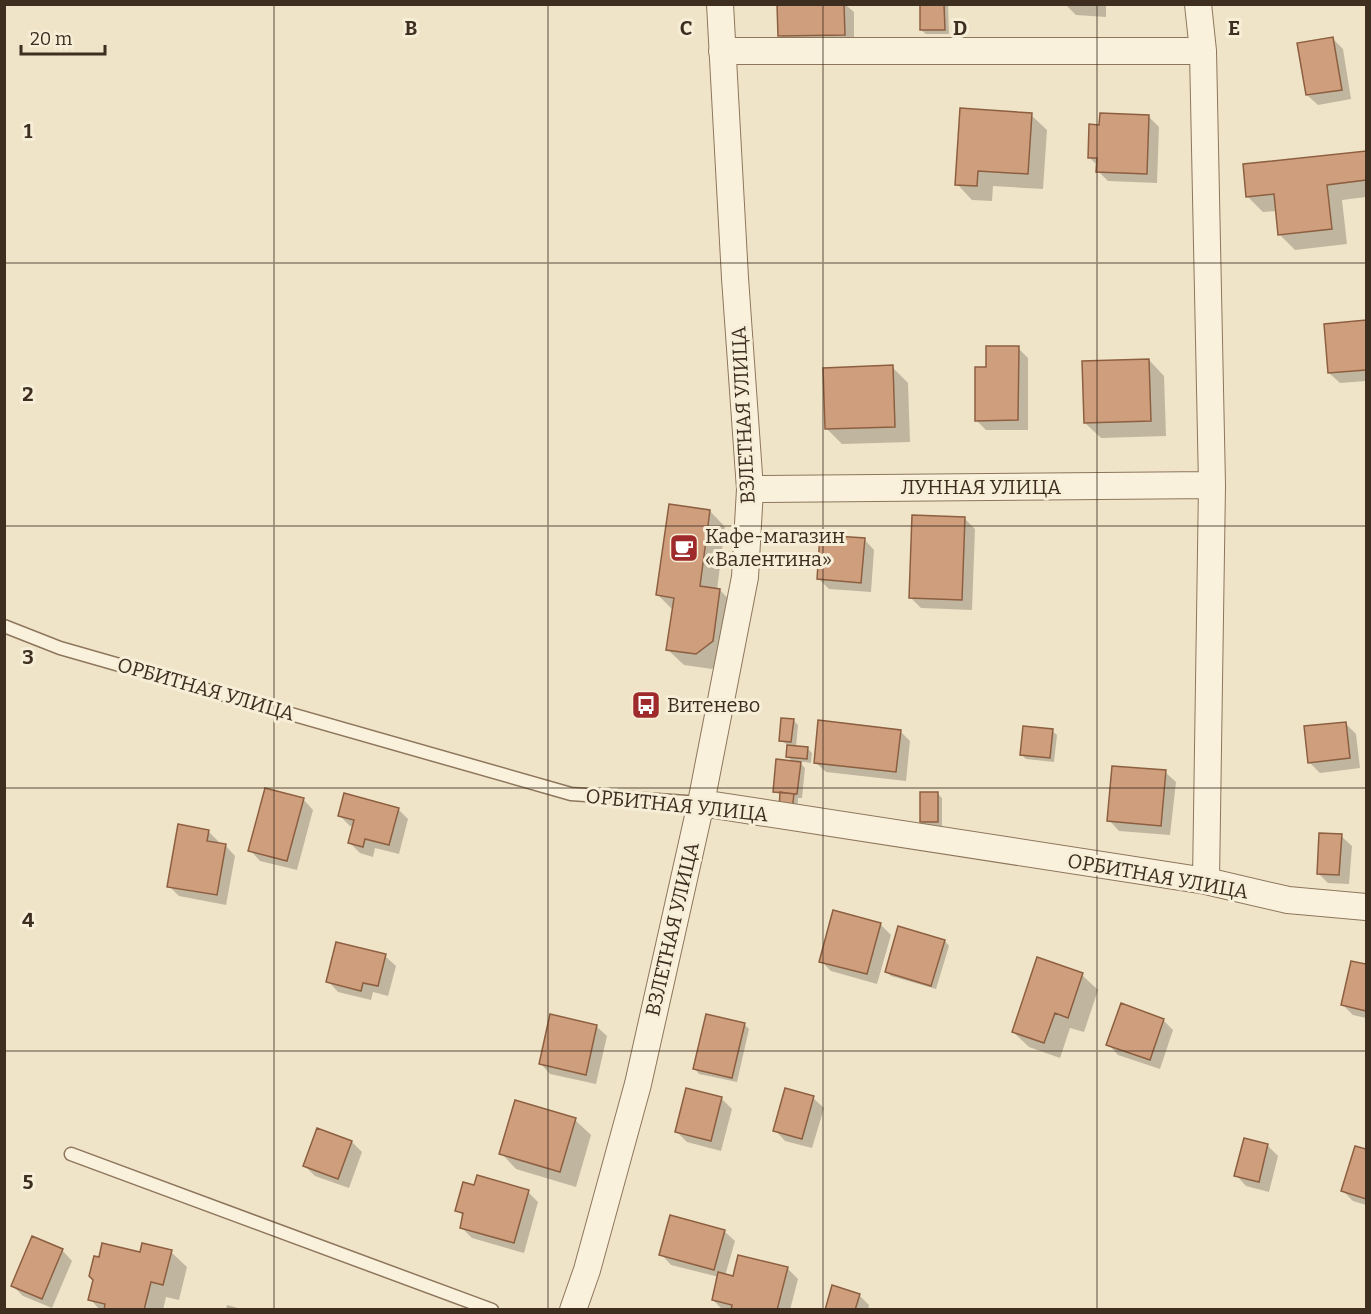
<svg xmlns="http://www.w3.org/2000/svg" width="1371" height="1314" font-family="Bitter,serif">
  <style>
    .shadow { fill: #0003 }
    .building { fill: #cf9f7d; stroke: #8d5f41; stroke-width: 1.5 }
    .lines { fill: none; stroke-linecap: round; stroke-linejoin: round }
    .lane-casing { stroke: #8d765c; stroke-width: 15 }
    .street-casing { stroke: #8d765c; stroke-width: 28 }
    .lane { stroke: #faf1dc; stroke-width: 12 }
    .street { stroke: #faf1dc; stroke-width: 26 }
    .grid { fill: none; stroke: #3d2e20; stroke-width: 1.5; stroke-opacity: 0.55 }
    .labels { text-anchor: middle; stroke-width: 6; stroke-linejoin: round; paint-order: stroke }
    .street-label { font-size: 20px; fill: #3d2e20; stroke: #f7eed8 }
    .poi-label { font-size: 20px; fill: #3d2e20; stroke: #f7eed8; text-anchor: start }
    .grid-label { font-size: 20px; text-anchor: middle; font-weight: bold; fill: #3d2e20; stroke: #f7eed8; stroke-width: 6; stroke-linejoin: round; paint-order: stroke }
  </style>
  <rect width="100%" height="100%" fill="#f0e4c8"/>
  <path class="shadow" d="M779,4H911V5L847,6L854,12V44L790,45L780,35Z
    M921,4H948L949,34H926L921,30Z
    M1065,4H1106V17L1076,15Z
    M1333,39L1343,49L1351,99L1318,105L1307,95Z
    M1031,115L1047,130L1043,189L993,186L992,201L972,200L957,184Z
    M1149,117L1159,127L1157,183L1108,181L1098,171V166L1089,157L1100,126Z
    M1366,153V197L1342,200L1347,244L1295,250L1279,234L1277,211L1263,212L1248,197Z
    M1366,322V381L1340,383L1329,373L1325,325Z
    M1018,348L1028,358V430H986L976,420L987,368Z
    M1149,360L1164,376L1166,436L1101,438L1085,423Z
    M892,367L908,383L910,442L842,444L827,429Z
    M710,511L725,527L717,590H720L735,606L729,657L712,669L684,665L668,650L673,610L658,595Z
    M964,518L975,529L972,610L921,608L910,597Z
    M864,539L874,550L871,592L829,589L819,579Z
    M793,720L798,725L796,747L807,748L812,753L811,763L798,761L805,768L802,798H798L797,814L782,796L775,791L794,763L787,756L788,745L780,740Z
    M1345,723L1356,734L1360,768L1320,773L1309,762Z
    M900,731L910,741L906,781L826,772L815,762Z
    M1052,731L1057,735L1054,762L1026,759L1021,754Z
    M1165,772L1176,782L1170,835L1119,831L1109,820Z
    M937,793L942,798V826H926L921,821Z
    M303,799L313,810L297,870L260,861L250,850Z
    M398,809L408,819L399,854L375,848L373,857L360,853L350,843L354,827L350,826L340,816Z
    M208,831L219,842L218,844L225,845L235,856L226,905L179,896L169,886Z
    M1341,836L1352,846L1349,884L1328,883L1318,873Z
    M880,924L891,935L877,984L831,971L821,961Z
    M899,928L945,941L949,946L936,989L891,976L886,971Z
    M385,956L396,966L388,996L373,992L371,1000L338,992L328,981Z
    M1038,959L1082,975L1098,990L1084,1032L1070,1028L1060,1058L1029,1047L1013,1032Z
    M1352,962L1366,966V1018L1353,1015L1343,1005Z
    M1163,1020L1173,1030L1160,1069L1118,1055L1108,1044Z
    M744,1024L749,1029L737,1082L699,1074L695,1069Z
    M596,1026L607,1036L596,1084L550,1074L540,1063Z
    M721,1098L732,1109L721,1151L687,1142L677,1132Z
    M813,1098L824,1108L812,1148L785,1141L775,1130Z
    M575,1120L591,1135L576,1187L516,1169L501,1153Z
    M1245,1140L1268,1146L1278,1156L1269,1192L1246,1186L1236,1175Z
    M352,1142L362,1152L349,1188L315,1176L305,1166Z
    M1356,1148L1366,1151V1205L1353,1201L1343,1191Z
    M528,1192L538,1202L524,1253L472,1238L461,1227L464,1217L457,1210Z
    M724,1231L735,1241L725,1276L735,1278L787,1268L798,1279L790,1310H723L713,1300L719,1277L671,1265L661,1254Z
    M62,1250L72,1261L52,1308L23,1296L13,1286Z
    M171,1252L187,1267L179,1300L166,1297L163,1310H100L90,1299L141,1254Z
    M859,1295L869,1305L868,1310H827Z
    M227,1305L245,1310H226Z"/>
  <path class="building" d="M777,4H844L845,35L778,36Z
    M920,4H944L945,30H920Z
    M1333,37L1342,90L1306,95L1297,43Z
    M960,108L1032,113L1028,174L978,171L977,186L955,185Z
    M1100,113L1149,115L1147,174L1096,172L1097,158H1088L1089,124L1099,125Z
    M1366,151V180L1327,185L1332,229L1278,235L1274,194L1246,197L1243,164Z
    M1366,320V370L1328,373L1324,324Z
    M986,346H1019L1018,420L975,421V367H986Z
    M1149,359L1151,421L1084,423L1082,361Z
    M893,365L895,427L825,429L823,368Z
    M669,504L710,510L700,586L720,589L713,641L696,654L666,650L674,598L656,595Z
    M912,515L965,517L962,600L909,598Z
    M820,535L865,538L861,583L817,579Z
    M781,718L794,719L791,742L779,741Z
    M818,720L901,730L896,772L814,763Z
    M1346,722L1350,758L1308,763L1304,726Z
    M1023,726L1053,729L1050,758L1020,755Z
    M787,745L808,747L807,759L786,757Z
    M776,759L801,762L797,794L773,792Z
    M1112,766L1166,770L1161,826L1107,821Z
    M265,788L304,798L287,861L248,851Z
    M780,792L794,794L792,810L779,809Z
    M920,792H938V822H920Z
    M344,793L399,808L389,845L365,839L363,847L348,843L354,820L338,816Z
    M178,824L209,830L207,841L226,844L217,895L167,887Z
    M1319,833L1342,834L1339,875L1317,874Z
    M833,910L881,923L867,974L819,962Z
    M898,926L945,940L931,986L885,972Z
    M336,942L386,954L378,986L363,983L361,991L326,982Z
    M1037,957L1083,973L1068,1018L1055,1013L1044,1043L1012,1032Z
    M1351,961L1366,964V1011L1341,1005Z
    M1121,1003L1164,1019L1150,1060L1106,1045Z
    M550,1014L597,1025L586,1075L539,1064Z
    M706,1014L745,1023L732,1078L693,1069Z
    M686,1088L722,1097L711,1141L675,1132Z
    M785,1088L814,1096L802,1139L773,1131Z
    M515,1100L576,1118L560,1172L499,1154Z
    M317,1128L352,1141L338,1179L303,1166Z
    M1244,1138L1268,1144L1259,1182L1234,1176Z
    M1355,1146L1366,1149V1199L1341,1191Z
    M477,1175L529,1190L514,1243L460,1228L463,1213L455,1211L463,1182L474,1185Z
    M670,1215L725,1230L714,1270L659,1255Z
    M32,1236L63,1249L42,1299L11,1286Z
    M102,1243L140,1252L142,1243L172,1250L163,1285L151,1282L144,1310H104L105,1304L88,1300L93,1280L89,1276L94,1256L99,1257Z
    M738,1255L788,1267L777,1310H731L732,1305L712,1300L718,1272L733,1276Z
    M832,1285L860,1294L855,1310H825Z"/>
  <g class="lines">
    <g class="lane-casing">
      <path id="lane" d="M4,626L60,648L571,794L701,803
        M71,1154L492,1310"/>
    </g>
    <g class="street-casing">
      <path id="street" d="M1198,4L1203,51L1212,485L1206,881
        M722,51H1203
        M750,489L1212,485
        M701,803L1206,881L1288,900L1366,907
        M573,1310L587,1270L638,1084L701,803L745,577L750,489L735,278L720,4"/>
    </g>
    <use href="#lane" class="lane"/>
    <use href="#street" class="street"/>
  </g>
  <path class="grid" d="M274,4V1310M548,4V1310M823,4V1310M1097,4V1310M4,263H1366M4,526H1366M4,788H1366M4,1051H1366"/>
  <defs>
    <g id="cafe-square" transform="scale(1.5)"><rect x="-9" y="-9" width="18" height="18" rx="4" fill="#9e2a2b" stroke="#f7eed8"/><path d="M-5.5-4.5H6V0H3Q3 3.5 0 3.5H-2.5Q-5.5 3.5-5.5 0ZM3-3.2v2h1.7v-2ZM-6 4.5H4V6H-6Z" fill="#fff"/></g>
    <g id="bus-square" transform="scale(1.5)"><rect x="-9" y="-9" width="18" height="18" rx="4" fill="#9e2a2b" stroke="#f7eed8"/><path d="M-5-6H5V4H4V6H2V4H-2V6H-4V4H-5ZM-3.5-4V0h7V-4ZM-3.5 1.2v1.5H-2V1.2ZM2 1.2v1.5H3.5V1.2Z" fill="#fff"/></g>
  </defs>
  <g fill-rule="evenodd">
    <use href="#cafe-square" x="684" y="548"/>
    <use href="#bus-square" x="646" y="705"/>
  </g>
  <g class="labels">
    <g class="street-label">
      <text transform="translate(743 415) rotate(-93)" y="7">ВЗЛЕТНАЯ УЛИЦА</text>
      <text x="981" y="494">ЛУННАЯ УЛИЦА</text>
      <text transform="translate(206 689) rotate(16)" y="7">ОРБИТНАЯ УЛИЦА</text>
      <text transform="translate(677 805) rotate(6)" y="7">ОРБИТНАЯ УЛИЦА</text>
      <text transform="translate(1158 876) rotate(10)" y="7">ОРБИТНАЯ УЛИЦА</text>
      <text transform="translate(672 929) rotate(-77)" y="7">ВЗЛЕТНАЯ УЛИЦА</text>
    </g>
    <g class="poi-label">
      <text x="705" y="543">Кафе-магазин<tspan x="705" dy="23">«Валентина»</tspan></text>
      <text x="667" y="712">Витенево</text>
    </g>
  </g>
  <g class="grid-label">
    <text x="411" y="35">B</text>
    <text x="686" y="35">C</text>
    <text x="960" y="35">D</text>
    <text x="1234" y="35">E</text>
    <text x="28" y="138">1</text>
    <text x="28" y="401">2</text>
    <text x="28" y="664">3</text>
    <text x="28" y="927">4</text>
    <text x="28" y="1189">5</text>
  </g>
  <rect width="1371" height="1314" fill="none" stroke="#3d2e20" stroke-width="12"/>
  <path d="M21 45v9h84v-9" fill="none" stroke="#3d2e20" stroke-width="3"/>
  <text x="30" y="45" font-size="18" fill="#3d2e20" stroke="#f7eed8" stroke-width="4.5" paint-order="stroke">20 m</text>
</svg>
